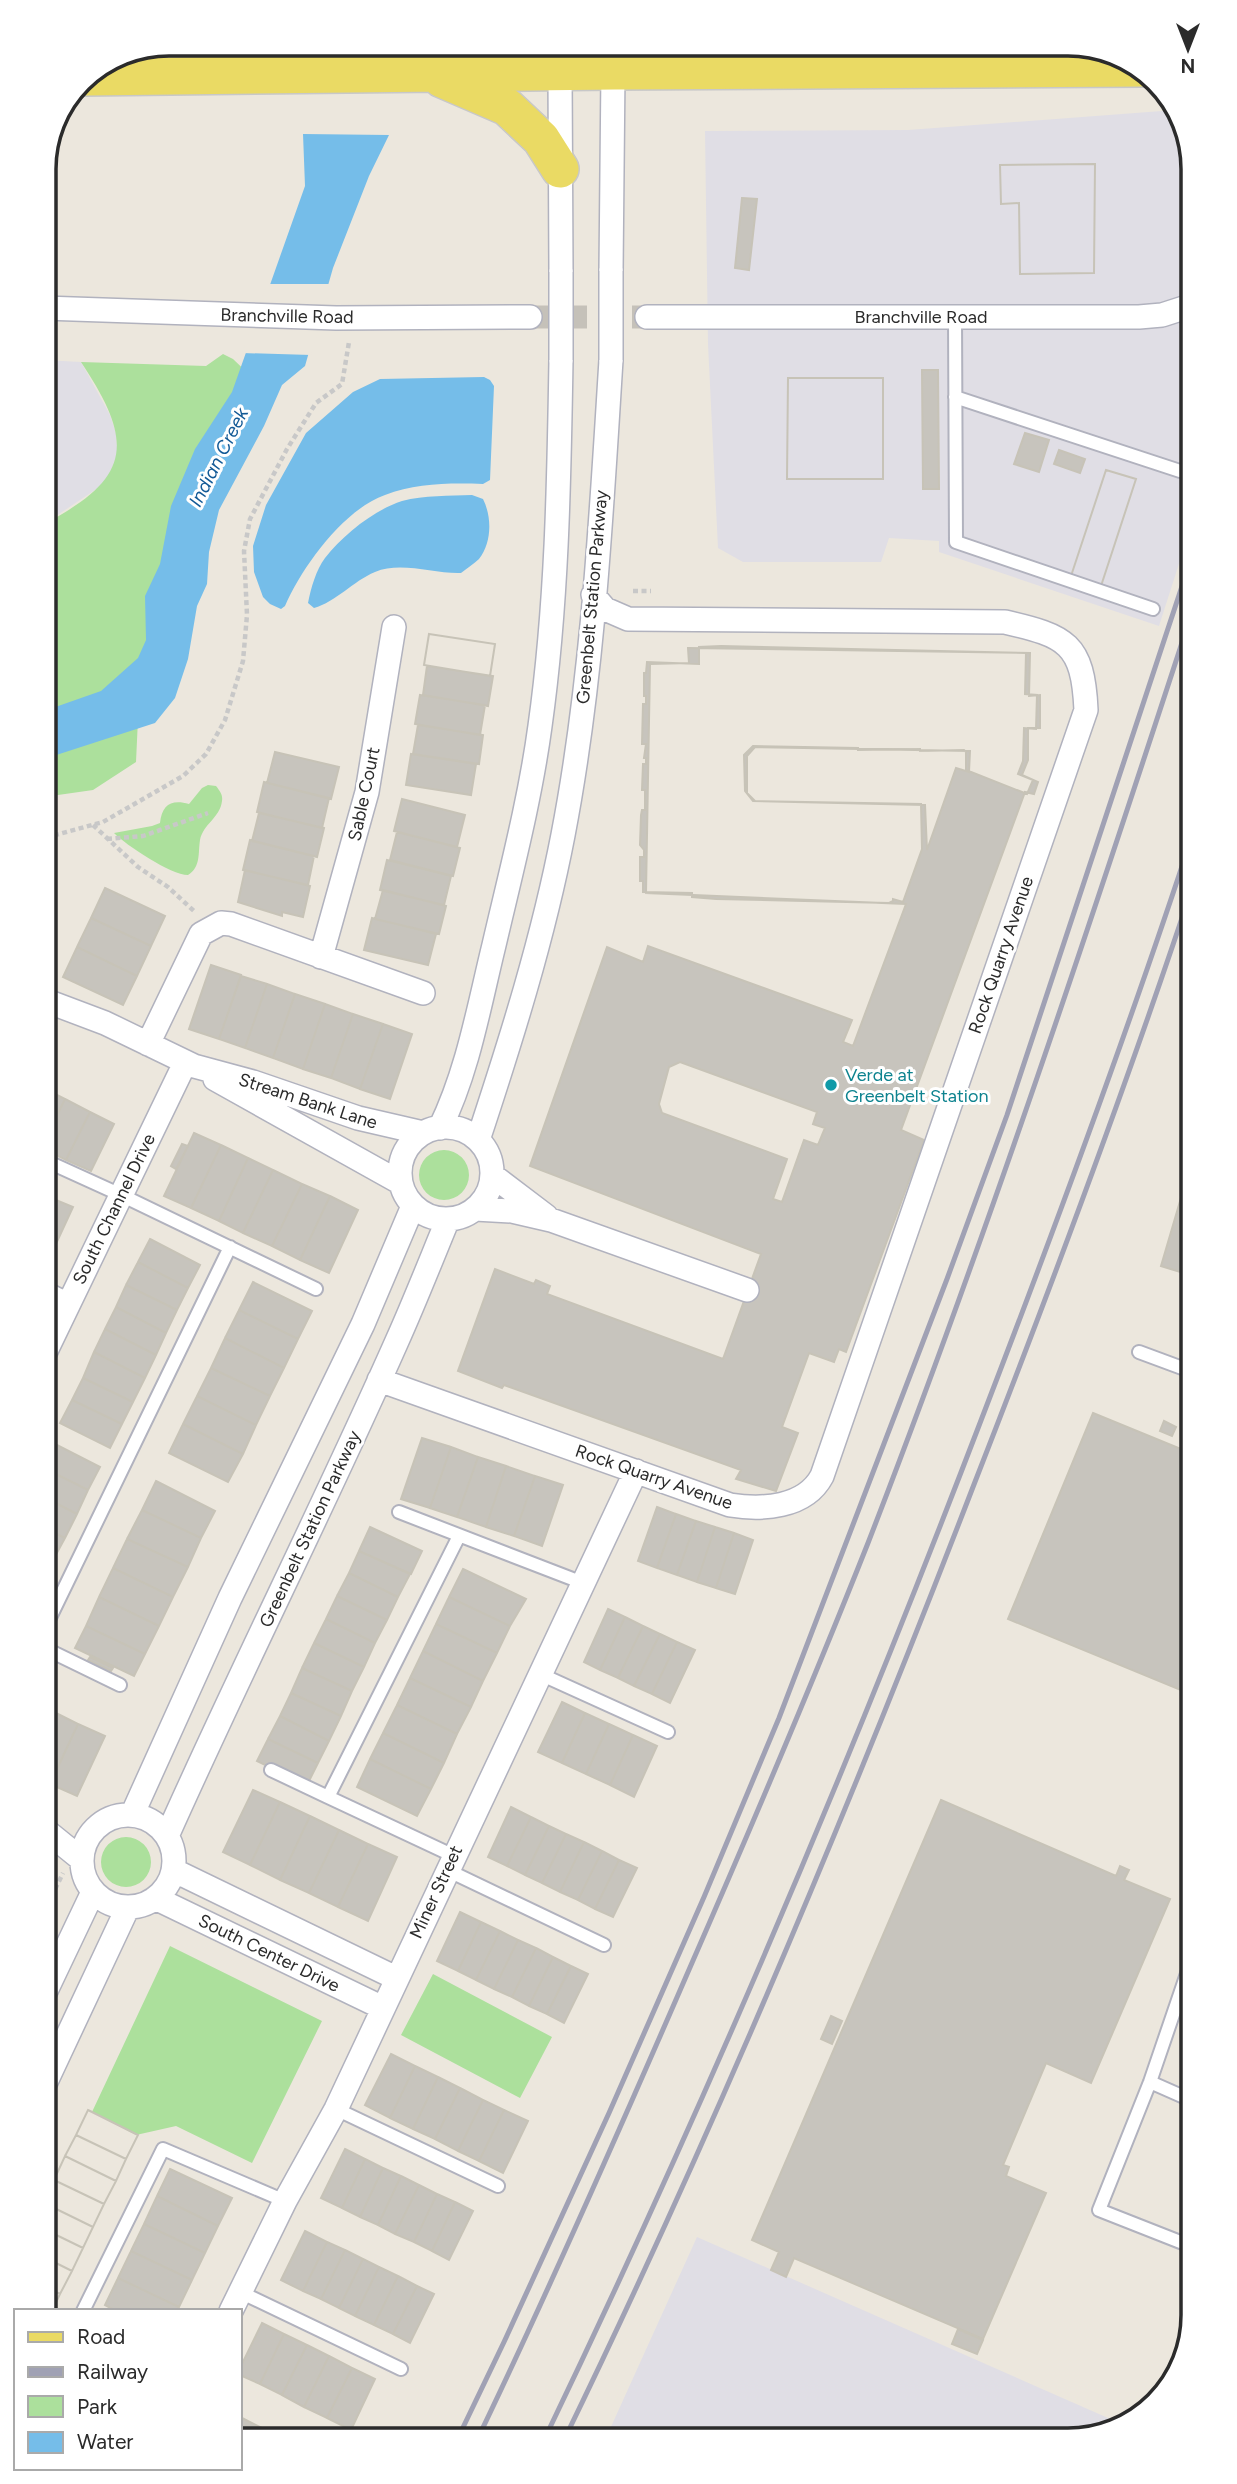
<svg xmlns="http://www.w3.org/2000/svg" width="1237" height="2484" font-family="Figtree,sans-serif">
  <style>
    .industrial { fill: #e0dee5 }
    .green { fill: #ace09c }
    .water { fill: #75bde9 }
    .pier { fill: #ece7dd }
    .building { fill: #c7c4bd; stroke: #c7c3b7; stroke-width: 2; fill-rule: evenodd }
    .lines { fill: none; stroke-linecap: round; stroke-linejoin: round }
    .minor-tunnel { stroke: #c5c1b9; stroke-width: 23; stroke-dasharray: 23 11; stroke-linecap: butt }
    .service-casing { stroke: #b1b2be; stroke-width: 16 }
    .minor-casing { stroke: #b1b2be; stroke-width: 26 }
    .primary-casing { stroke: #c8c8c8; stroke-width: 40 }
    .path { stroke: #c8c8c8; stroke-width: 4.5; stroke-dasharray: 5 3.5; stroke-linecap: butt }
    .service { stroke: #fff; stroke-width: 12 }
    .minor { stroke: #fff; stroke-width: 23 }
    .primary { stroke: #eada64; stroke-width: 37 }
    .rail { stroke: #a0a1b4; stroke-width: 5 }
    .minor-bridge-casing { stroke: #b1b2be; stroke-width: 26; stroke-linecap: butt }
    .minor-bridge { stroke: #fff; stroke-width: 23 }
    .culture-dot { fill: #0f9aa8; stroke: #fff; stroke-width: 2.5 }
    .labels { text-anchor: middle; stroke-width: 6; stroke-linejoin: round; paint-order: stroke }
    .street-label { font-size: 18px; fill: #2b2b2b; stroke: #fff }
    .culture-label { font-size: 18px; fill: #0d838f; stroke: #fff; text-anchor: start }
    .water-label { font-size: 19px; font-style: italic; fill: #135a96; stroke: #fff }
    .rim { fill: none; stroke: #2b2b2b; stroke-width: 3.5 }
  </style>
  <rect width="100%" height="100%" fill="#ece7dd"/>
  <path class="industrial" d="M1175,110L1184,121L1193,169V520L1159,626L939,552V541L889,538L881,562H743L718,548L708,344L705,131L908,130Z
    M44,360L81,362L110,415L116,433L118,459L104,484L44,524Z
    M697,2237L1124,2425L1116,2431L1068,2440H605Z"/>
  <path class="green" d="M223,354L233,359L257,382L140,676L136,762L93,790L44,797V524C132,478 135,443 81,362L206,366Z
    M208,785L216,786C220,791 223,795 222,801C220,818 203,824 200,840C198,853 201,867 188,875C171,875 126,845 114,833L152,826L160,823C162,805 171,799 189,804L202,788Z
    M419 1175a25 25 0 1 1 50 0a25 25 0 1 1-50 0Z
    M101 1862a25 25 0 1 1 50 0a25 25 0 1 1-50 0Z
    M170,1946L322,2021L252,2163L176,2126L136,2135L92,2112Z
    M433,1974L552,2037L520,2098L401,2035Z"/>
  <path class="water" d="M303,134L389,135L369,176L333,268L305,366L282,385L264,426L219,510L209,552L207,584L197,606L188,659L175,698L155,723L44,759V711L101,691L138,658L146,640L145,596L160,564L171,506L195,449L232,392L305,186Z
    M484,377L490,380L494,386L490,480L483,484C450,483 416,483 385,495C343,510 302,567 285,606L281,609L270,604L263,597L254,572L253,546L266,505L306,433L353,392L380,379Z
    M472,495L483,499C492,517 492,542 479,559C474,564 467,568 461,573C434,574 401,561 375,572C353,581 336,602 314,608L308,603C311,588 316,570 325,558C343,535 374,510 402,501C424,495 450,496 472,495Z"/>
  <path class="pier" d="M267,284H332L311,355L242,353Z"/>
  <path class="building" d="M1095,164L1094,273L1020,274L1019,203L1001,204L1000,165Z
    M1095,164L1094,273L1020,274L1019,203L1001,204L1000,165Z
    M742,198L757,199L749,270L735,268Z
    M922,370H938L939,489H923Z
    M788,378H883V479H787Z
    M788,378H883V479H787Z
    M1025,433L1049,440L1039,472L1014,464Z
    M1059,450L1085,459L1080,473L1054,464Z
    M1106,470L1136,479L1101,586L1071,576Z
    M1106,470L1136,479L1101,586L1071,576Z
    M429,634L495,644L490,676L424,665Z
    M429,634L495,644L490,676L424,665Z
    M721,646L1026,653L1025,694L1037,695L1036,729L1024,728L1023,761L1018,774L1033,780L1027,794L966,770V752L964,750L920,751V749L858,750V748L753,746L744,755L745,791L753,801L921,804L922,849L903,902L893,899V901L889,903L716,899L692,897V893L643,892V881H640V857H644V850L640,845L641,815L642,810H645V790H642L643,764H646V758H644L646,744H642L643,704H646V696H644V673H646L647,662L699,664V647Z
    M688,648L1030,653L1029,696L1040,695V728H1028V760L1022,775L1038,782L1034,794L1025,792L901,1130L924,1140L846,1352L839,1349L834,1362L809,1353L782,1427L798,1433L776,1491L736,1479L741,1470L504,1385L502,1388L458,1371L495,1269L534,1284L536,1280L550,1286L547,1294L723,1359L761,1254L530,1166L607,947L643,962L648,946L852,1020L843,1042L853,1046L906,904L646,893L650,664L689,663ZM755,747L970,751L969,772L956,768L927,850L925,805L755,801L747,793V756ZM680,1062L817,1112L813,1124L825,1128L818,1145L804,1140L782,1202L773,1199L787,1159L662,1113L659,1104L669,1067Z
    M427,666L493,676L488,706L423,695Z
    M420,695L485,705L480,735L415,724Z
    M418,725L483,735L479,764L413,754Z
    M275,752L339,767L331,799L267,783Z
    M411,754L476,764L471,795L406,785Z
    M264,782L329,798L322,828L257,812Z
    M402,799L465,815L457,847L394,831Z
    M259,813L324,828L317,857L252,841Z
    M397,832L460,848L453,876L390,860Z
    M250,840L314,856L308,885L243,870Z
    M387,860L451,876L444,905L380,890Z
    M245,870L310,886L303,917L282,912V916L238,902Z
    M105,888L165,916L151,946L91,918Z
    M383,890L446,906L439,934L375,919Z
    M91,918L151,946L137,976L77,947Z
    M372,918L436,934L428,965L364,950Z
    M77,947L137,976L123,1005L63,977Z
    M211,965L241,975L219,1039L189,1029Z
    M241,976L267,984L245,1048L219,1039Z
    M267,984L295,994L273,1058L245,1048Z
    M295,994L325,1004L303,1069L273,1058Z
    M325,1004L353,1014L331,1078L303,1069Z
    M353,1014L383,1024L360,1089L331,1078Z
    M383,1024L412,1034L390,1099L360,1089Z
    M45,1089L65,1099L44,1142V1091Z
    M65,1099L90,1112L66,1160L44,1149V1142Z
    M90,1112L114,1124L91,1171L66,1160Z
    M194,1133L221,1145L191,1208L164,1196Z
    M182,1144L188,1146L176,1169L171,1166Z
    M221,1145L248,1158L219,1221L191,1208Z
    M1193,1157V1276L1161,1266Z
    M248,1158L273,1170L243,1233L219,1221Z
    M273,1170L302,1184L272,1246L243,1233Z
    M302,1184L330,1196L300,1260L272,1246Z
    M44,1191L52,1195L44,1213Z
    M330,1196L358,1210L329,1273L300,1260Z
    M51,1198L73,1207L49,1259L44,1256V1213Z
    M150,1239L200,1265L188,1288L138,1262Z
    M138,1262L188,1288L177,1310L126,1285Z
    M253,1282L312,1311L298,1339L239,1310Z
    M126,1285L177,1310L166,1333L116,1307Z
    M116,1307L166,1333L156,1355L105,1329Z
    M239,1310L298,1339L284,1368L225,1338Z
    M105,1329L156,1355L145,1378L94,1352Z
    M225,1338L284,1368L270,1396L211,1368Z
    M94,1352L145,1378L133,1402L83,1378Z
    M211,1368L270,1396L256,1425L197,1396Z
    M83,1378L133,1402L122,1424L72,1400Z
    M197,1396L256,1425L243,1454L183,1424Z
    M72,1400L122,1424L110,1448L60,1423Z
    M1093,1413L1193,1454V1695L1008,1619Z
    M1164,1421L1176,1427L1172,1436L1160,1431Z
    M183,1424L243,1454L228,1482L169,1453Z
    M422,1438L451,1447L430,1508L401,1499Z
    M51,1442L100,1467L88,1490L44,1468V1456Z
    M451,1447L478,1457L457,1517L430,1508Z
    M478,1457L506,1466L486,1527L457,1517Z
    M506,1466L535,1476L514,1536L486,1527Z
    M44,1468L88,1490L77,1514L44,1497Z
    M535,1476L563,1485L542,1546L514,1536Z
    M156,1481L215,1511L201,1538L142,1510Z
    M44,1497L77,1514L65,1538L44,1528Z
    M657,1507L676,1514L657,1568L638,1561Z
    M142,1510L201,1538L188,1567L127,1539Z
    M676,1514L696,1521L677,1575L657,1568Z
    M696,1521L715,1527L697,1582L677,1575Z
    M370,1527L422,1551L411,1574L359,1551Z
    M715,1527L734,1533L716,1588L697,1582Z
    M44,1528L65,1538L52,1562L44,1558Z
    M734,1533L753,1540L735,1594L716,1588Z
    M127,1539L188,1567L173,1597L113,1568Z
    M359,1551L410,1574L398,1597L349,1573Z
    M44,1558L52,1562L44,1579Z
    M113,1568L173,1597L159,1626L99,1597Z
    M463,1569L526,1599L510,1626L449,1597Z
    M349,1573L398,1597L387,1620L337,1596Z
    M337,1596L387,1620L375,1643L326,1619Z
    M99,1597L159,1626L145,1654L86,1626Z
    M449,1597L510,1626L497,1653L436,1624Z
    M608,1609L625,1617L600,1670L584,1662Z
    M625,1617L643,1626L618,1678L600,1670Z
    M326,1619L375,1643L364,1667L314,1643Z
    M436,1624L497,1653L483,1681L423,1651Z
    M86,1626L145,1654L134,1676L75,1648Z
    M643,1626L660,1634L634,1686L618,1678Z
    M660,1634L677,1642L652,1694L634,1686Z
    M677,1642L695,1650L670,1703L652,1694Z
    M314,1643L364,1667L352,1691L302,1668Z
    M423,1651L483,1681L471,1707L410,1678Z
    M90,1657L113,1668L111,1671L88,1660Z
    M302,1668L352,1691L341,1716L291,1693Z
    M410,1678L471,1707L457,1734L397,1705Z
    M291,1693L341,1716L329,1741L280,1716Z
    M562,1702L585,1713L562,1763L538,1752Z
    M397,1705L457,1734L444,1763L383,1733Z
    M44,1708L52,1711L44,1728Z
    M52,1711L78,1724L50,1784L44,1781V1728Z
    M585,1713L609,1724L586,1774L562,1763Z
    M280,1716L329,1741L318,1763L268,1739Z
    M78,1724L105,1736L77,1796L50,1784Z
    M609,1724L633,1735L610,1785L586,1774Z
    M383,1733L444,1763L431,1789L370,1759Z
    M633,1735L657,1746L634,1797L610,1785Z
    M268,1739L318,1763L307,1785L257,1761Z
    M370,1759L431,1789L417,1816L357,1787Z
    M253,1790L280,1802L250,1865L223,1852Z
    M941,1800L1116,1876L1120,1866L1129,1870L1124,1880L1170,1899L1091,2083L1046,2063L1003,2165L1009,2167L1006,2176L1046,2193L983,2339L794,2258L786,2277L771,2270L779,2252L752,2240Z
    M280,1802L310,1816L280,1880L250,1865Z
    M511,1807L531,1817L507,1866L488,1857Z
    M310,1816L339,1830L309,1893L280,1880Z
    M531,1817L549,1826L525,1875L507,1866Z
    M549,1826L566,1834L542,1883L525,1875Z
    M339,1830L368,1844L338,1907L309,1893Z
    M566,1834L584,1842L560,1892L542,1883Z
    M584,1842L602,1851L578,1900L560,1892Z
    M368,1844L397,1857L368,1921L338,1907Z
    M602,1851L619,1860L595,1909L578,1900Z
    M619,1860L637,1868L613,1917L595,1909Z
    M460,1912L481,1922L458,1971L437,1961Z
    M481,1922L500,1931L476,1980L458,1971Z
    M500,1931L518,1940L494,1989L476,1980Z
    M518,1940L536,1948L512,1997L494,1989Z
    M536,1948L553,1957L529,2006L512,1997Z
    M553,1957L571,1966L547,2014L529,2006Z
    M571,1966L588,1974L564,2023L547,2014Z
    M831,2016L842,2021L832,2044L821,2039Z
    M391,2054L415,2066L390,2118L365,2105Z
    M415,2066L438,2077L413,2129L390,2118Z
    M438,2077L460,2088L435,2139L413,2129Z
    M460,2088L483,2100L458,2151L435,2139Z
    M483,2100L504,2110L479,2161L458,2151Z
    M88,2110L138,2135L126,2159L76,2135Z
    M88,2110L138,2135L126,2159L76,2135Z
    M504,2110L528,2121L503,2173L479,2161Z
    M76,2135L126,2159L116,2181L65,2156Z
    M76,2135L126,2159L116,2181L65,2156Z
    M345,2149L365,2159L342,2208L321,2198Z
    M65,2156L116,2181L104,2204L54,2180Z
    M65,2156L116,2181L104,2204L54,2180Z
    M365,2159L383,2168L360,2217L342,2208Z
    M383,2168L401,2176L378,2225L360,2217Z
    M170,2169L232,2198L218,2226L157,2196Z
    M401,2176L419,2185L395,2234L378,2225Z
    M54,2180L104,2204L93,2227L44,2203Z
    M54,2180L104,2204L93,2227L44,2203Z
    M419,2185L437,2194L414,2242L395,2234Z
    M437,2194L455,2202L432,2251L414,2242Z
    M157,2196L218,2226L205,2253L144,2224Z
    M455,2202L473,2211L449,2260L432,2251Z
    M44,2203L93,2227L83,2248L44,2229Z
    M44,2203L93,2227L83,2248L44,2229Z
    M144,2224L205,2253L192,2280L131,2251Z
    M44,2229L83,2248L72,2271L44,2257Z
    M44,2229L83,2248L72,2271L44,2257Z
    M305,2231L327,2242L303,2291L281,2280Z
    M327,2242L345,2250L321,2299L303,2291Z
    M345,2250L363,2259L339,2308L321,2299Z
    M131,2251L192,2280L179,2307L118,2278Z
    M44,2257L72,2271L60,2294L44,2286Z
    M44,2257L72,2271L60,2294L44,2286Z
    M363,2259L379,2267L355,2316L339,2308Z
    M379,2267L398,2276L374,2325L355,2316Z
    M398,2276L417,2286L393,2334L374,2325Z
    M118,2278L179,2307L177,2311H116L105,2305Z
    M44,2286L60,2294L52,2311H44Z
    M44,2286L60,2294L52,2311H44Z
    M417,2286L434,2294L410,2343L393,2334Z
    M262,2323L284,2334L260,2384L240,2375V2368Z
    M958,2329L983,2340L977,2354L952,2344Z
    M284,2334L307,2345L282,2395L260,2384Z
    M307,2345L329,2356L304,2407L282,2395Z
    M329,2356L352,2368L327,2418L304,2407Z
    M352,2368L375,2379L351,2430L327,2418Z
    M242,2418L266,2430L261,2440H240Z
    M266,2430L287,2440H261Z"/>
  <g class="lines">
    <path class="minor-tunnel" d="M530,317H647"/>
    <g class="service-casing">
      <path id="service" d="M955,317L956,542L1153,609
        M955,397L1180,471
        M44,1160L121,1195L316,1289
        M1139,1352L1193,1372
        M399,1512L583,1583
        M44,1630L230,1247
        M44,1648L120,1685
        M540,1674L668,1732
        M271,1770L328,1797L459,1536
        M328,1797L454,1856
        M447,1870L604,1945
        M1150,2082L1193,2101
        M336,2109L498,2186
        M1193,2247L1099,2210L1150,2082L1193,1956
        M240,2292L401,2369
        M83,2311L163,2149L285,2201"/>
    </g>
    <g class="minor-casing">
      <path id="minor" d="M597,44L613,71L611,271
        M561,272L560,71L574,44
        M44,308L336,318L530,317
        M647,317H1139L1162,315L1193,305
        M321,957L367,792L394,627
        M44,1000L105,1023L194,1066L253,1082L358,1118L423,1133
        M148,1044L201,934L221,923L231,924L423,993
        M215,1079L401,1183
        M400 1173a46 46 0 1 1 92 0a46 46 0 1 1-92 0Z
        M440,1128C468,1071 479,1006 494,945C511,872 530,800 540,726C557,605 559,483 561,360
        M478,1140C511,1040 543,939 563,835C593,679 601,518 611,360
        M492,1175L546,1216
        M475,1209L512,1211L551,1220L747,1290
        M44,1293L68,1305
        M44,1355L185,1063
        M379,1380L730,1505C762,1510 805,1508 822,1476L1086,710C1083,643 1066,636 1005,622L628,619L605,609L593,595
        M82 1861a46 46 0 1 1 92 0a46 46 0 1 1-92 0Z
        M132,1815L230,1598L363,1324L413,1206
        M44,1829L81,1859
        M167,1836C241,1670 323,1508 397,1341C415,1301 431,1260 448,1219
        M173,1870L396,1978
        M155,1898L383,2008
        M44,1995L93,1892
        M44,2086L128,1907
        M231,2311L285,2201L336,2109L636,1471"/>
    </g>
    <g class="primary-casing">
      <path id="primary" d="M85,77L613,71L1142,68
        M442,79L507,107L541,139L560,169"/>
    </g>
    <path class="path" d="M633,591H651
      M93,825L138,867L168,887L195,912
      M107,839L143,836L208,813
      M44,975C53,930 44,882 48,837L103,822L183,776L206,754L225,720L243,661L247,615L244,551L250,519L287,449L316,403L342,384L349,342
      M44,1881L58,1873
      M44,1912L63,1873
      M44,1914L56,1920"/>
    <use href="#service" class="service"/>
    <use href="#minor" class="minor"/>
    <use href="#primary" class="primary"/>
    <path class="rail" d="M457,2440L504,2342L609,2113L704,1897L779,1718L947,1279L1007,1115L1193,553
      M477,2440C551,2286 620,2129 688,1972C750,1830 811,1687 868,1543C987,1236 1091,922 1193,609
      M544,2440C704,2107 848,1768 980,1423C1055,1228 1128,1032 1193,833
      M564,2440C715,2129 849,1809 973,1487C1051,1287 1126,1088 1193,885"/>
    <g class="minor-bridge-casing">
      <path id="minor-bridge" d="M611,271V360
        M561,272V360"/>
    </g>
    <use href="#minor-bridge" class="minor-bridge"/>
  </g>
  <circle class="culture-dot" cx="831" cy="1085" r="7"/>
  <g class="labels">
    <g class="street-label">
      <text transform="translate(287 316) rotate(1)" y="6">Branchville Road</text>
      <text x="921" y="323">Branchville Road</text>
      <text transform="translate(592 597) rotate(-85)" y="6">Greenbelt Station Parkway</text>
      <text transform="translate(364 794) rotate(-78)" y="6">Sable Court</text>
      <text transform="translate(1001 955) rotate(-71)" y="6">Rock Quarry Avenue</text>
      <text transform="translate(308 1101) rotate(18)" y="6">Stream Bank Lane</text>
      <text transform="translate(114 1209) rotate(-64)" y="6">South Channel Drive</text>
      <text transform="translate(654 1477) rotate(19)" y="6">Rock Quarry Avenue</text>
      <text transform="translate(310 1529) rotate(-65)" y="6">Greenbelt Station Parkway</text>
      <text transform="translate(436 1892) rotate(-65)" y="6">Miner Street</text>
      <text transform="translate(269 1953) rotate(26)" y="6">South Center Drive</text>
    </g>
    <g class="culture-label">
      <text x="845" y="1081">Verde at<tspan x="845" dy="21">Greenbelt Station</tspan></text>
    </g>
    <g class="water-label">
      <text transform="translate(218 457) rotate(-63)" y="7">Indian Creek</text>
    </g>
  </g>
  <path d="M0 0H1237V2484H0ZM169 56H1068A113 113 0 0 1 1181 169V2315A113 113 0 0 1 1068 2428H169A113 113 0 0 1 56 2315V169A113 113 0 0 1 169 56Z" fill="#fff" fill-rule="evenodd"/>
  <path class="rim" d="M169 56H1068A113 113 0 0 1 1181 169V2315A113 113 0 0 1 1068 2428H169A113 113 0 0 1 56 2315V169A113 113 0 0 1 169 56Z"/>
  <rect x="14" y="2309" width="228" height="161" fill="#ffffff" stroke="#aaaaaa" stroke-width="2"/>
  <rect x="28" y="2332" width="35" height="10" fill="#eada64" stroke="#aaaaaa" stroke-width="2"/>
  <text x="77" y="2344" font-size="21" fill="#2b2b2b">Road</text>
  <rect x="28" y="2367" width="35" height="10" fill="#a0a1b4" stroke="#aaaaaa" stroke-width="2"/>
  <text x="77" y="2379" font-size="21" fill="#2b2b2b">Railway</text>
  <rect x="28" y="2396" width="35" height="21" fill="#ace09c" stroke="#aaaaaa" stroke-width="2"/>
  <text x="77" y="2414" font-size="21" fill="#2b2b2b">Park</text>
  <rect x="28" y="2432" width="35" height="21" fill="#75bde9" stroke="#aaaaaa" stroke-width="2"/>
  <text x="77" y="2449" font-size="21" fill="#2b2b2b">Water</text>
  <g transform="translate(1188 49) rotate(180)" stroke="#ffffff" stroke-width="5" paint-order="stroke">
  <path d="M0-5L12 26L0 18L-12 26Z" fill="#2b2b2b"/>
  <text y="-10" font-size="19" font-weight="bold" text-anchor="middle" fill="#2b2b2b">N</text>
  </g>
</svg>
